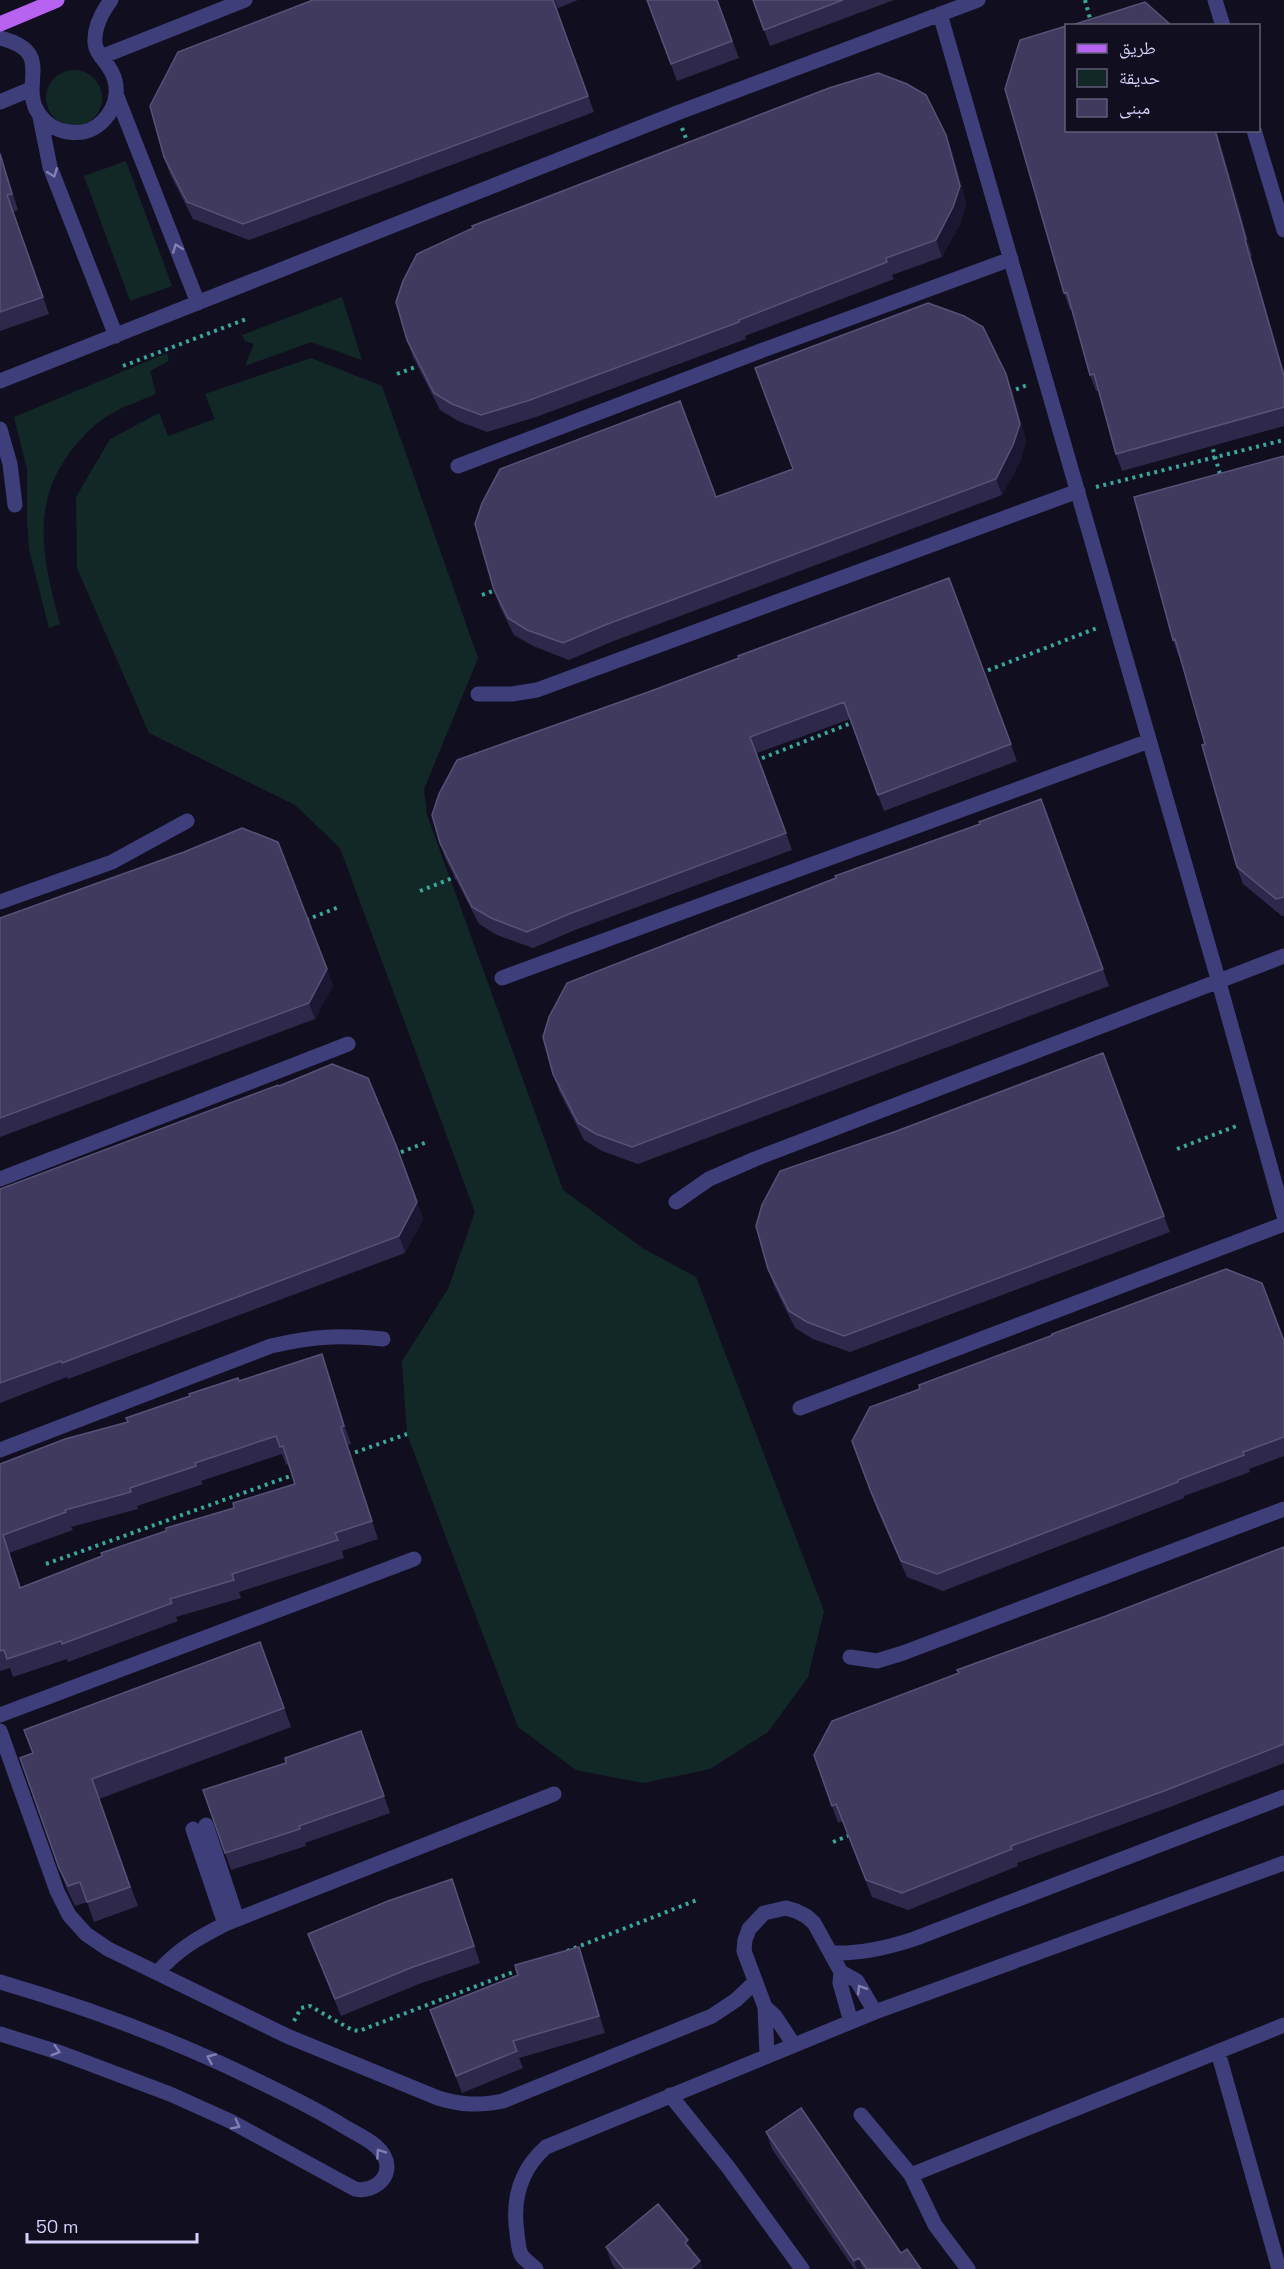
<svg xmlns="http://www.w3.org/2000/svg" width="1284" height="2269" font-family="'Space Grotesk','Noto Naskh Arabic',sans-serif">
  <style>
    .green { fill: #122827 }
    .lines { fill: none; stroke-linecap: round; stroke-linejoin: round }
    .path { stroke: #39a79c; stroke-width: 4; stroke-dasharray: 3 4.5; stroke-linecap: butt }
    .minor { stroke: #3e3e7a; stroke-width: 15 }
    .major { stroke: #b762f0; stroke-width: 15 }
    .wall { fill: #2e294b; fill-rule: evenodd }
    .shaded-wall { fill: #1b1732 }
    .building { fill: #403b5e; stroke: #575277; stroke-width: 1.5; fill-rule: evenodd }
    .oneway { stroke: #8280b4 }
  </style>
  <rect width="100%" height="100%" fill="#110f1f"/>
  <path class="green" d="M46 98a28 28 0 1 1 56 0a28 28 0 1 1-56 0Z
    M126,161L172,286L130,301L84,176Z
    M342,297L362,360L311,342L245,366L254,344L245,341L242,335Z
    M167,353L169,361L150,371L156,394C142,400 127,405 114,412C96,421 82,437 70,452C29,507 44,563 60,624L49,628L29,549L27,518V469L14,417Z
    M311,358L382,386L478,658L424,789L427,815L563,1190L644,1249L696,1277L824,1611L808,1677L768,1732L710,1769L643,1783L576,1770L518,1727L407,1434L402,1361L448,1289L475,1212L340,848L295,805L149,733L77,568L76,497L110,439L159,413L168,436L215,419L205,394Z"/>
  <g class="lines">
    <path class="path" d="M1085,0L1092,26
      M682,128L689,146
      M123,366L249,318
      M397,374L421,365
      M1009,392L1030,384
      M1211,442L1221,478
      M1096,487L1284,440
      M482,595L498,589
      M981,673L1097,628
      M755,761L854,722
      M420,891L460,875
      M306,920L339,907
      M1177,1149L1239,1125
      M394,1155L427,1142
      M348,1455L407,1434
      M46,1564L296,1474
      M833,1842L850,1835
      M567,1951L697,1900
      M294,2021L301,2008L310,2006L352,2030L359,2031L521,1969"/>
    <path class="minor" d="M1215,0L1223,26
      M940,14L1218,979L1284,1216
      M0,38C57,52 18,84 39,114C46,124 57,131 69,132C82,134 94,130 103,121C118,106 121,84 108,66C103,58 96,53 95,43C94,27 102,12 111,0
      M101,57L245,0
      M116,94L198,303
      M0,102L31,89
      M40,117L50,167L116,336
      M1254,130L1284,230
      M0,381L677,113L978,0
      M0,429L10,464L15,505
      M458,466L763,350L1011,259
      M478,694H512L537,690L1078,491
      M0,902L112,862L187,821
      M502,978L1149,741
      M0,1179L348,1044
      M676,1202L709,1179L755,1159L1284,956
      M800,1408L1284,1224
      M0,1450L271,1346C314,1336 339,1335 383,1339
      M850,1657L877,1661L903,1653L1284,1509
      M0,1715L414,1559
      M0,1731L57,1891L69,1915L86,1934L108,1949L287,2036L438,2098C461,2105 479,2106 503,2101L712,2016L736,2000L754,1983
      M206,1825L237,1919
      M193,1829L225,1924
      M832,1953C861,1954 887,1948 914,1939L1284,1797
      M158,1972C178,1949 198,1938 225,1924L554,1794
      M841,1972L857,1981L875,2012
      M0,1982C89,2008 177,2041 260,2082C289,2096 318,2110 345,2127C360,2136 386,2146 387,2166C387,2183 369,2192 355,2189L230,2121L170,2094L61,2053L0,2034
      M765,2007L775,2016L794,2045
      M1218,2052L1279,2269
      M767,2055L765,2007L744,1951L745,1940L749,1929L764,1913L786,1908L796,1911L806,1916L814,1923L841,1972L840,1983L851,2022
      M670,2095L728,2167L802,2269
      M861,2115L911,2175L935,2225L968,2269
      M911,2175L1284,2025
      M536,2269C532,2265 526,2261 522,2256C518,2250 518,2240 517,2233C512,2199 520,2170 546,2147L875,2012L1284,1863"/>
    <path class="major" d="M0,24L57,0"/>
  </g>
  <path class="wall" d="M313,0H578L558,8L557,10L594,112L249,240L193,219L170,174L164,157Z
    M647,0H717L739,58L677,81Z
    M753,0H894L770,46Z
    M1066,130H1216L1235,193L1252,256L1251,257L1284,372V426L1122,471L1116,454L1099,391H1096L1090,375L1072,309L1070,310L1064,293Z
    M0,151L18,210L13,212L49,314L0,331Z
    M952,151L966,203L960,224L942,257L892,275L894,279L745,336L746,339L536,417L487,432L458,421L440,410L413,357L407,340Z
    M1012,391L1026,441L1020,462L1002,495L611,642L569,660L533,646L514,635L500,607L494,590L716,497Z
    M1284,456V916H1282L1243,884L1237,867L1205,744L1180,657H1179L1173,640Z
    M949,578L1017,761L884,811L850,719L757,753L792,850L575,930L533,948L497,935L479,924L446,860L440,843L651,691Z
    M1041,799L1109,986L638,1164L602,1151L584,1140L559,1091L553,1074L980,824Z
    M0,918L333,985L315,1019L0,1137Z
    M1103,1053L1170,1232L850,1352L813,1339L795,1328L774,1286L768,1269L894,1132Z
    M279,1086L396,1145L423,1219L405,1253L68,1379L67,1377L0,1403V1189Z
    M1284,1341V1456L1249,1469L1250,1472L1184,1496V1498L943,1591L907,1577L877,1509L852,1441Z
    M328,1372L351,1444L348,1445L378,1539L342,1551L344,1558L239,1592L241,1598L176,1617L178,1621L68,1662L67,1659L13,1677L10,1668L0,1671V1464L128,1422L190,1396L239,1381ZM282,1454L286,1465L288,1464L295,1484L234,1508L21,1587L9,1553L73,1530L71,1527L138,1509L137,1506L203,1484L201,1481Z
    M1284,1547V1763L1170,1807L1017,1863L1018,1866L908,1910L872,1897L842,1821L838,1823L814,1755L1106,1616Z
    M260,1642L291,1727L99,1799L138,1906L94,1922L87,1902L75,1906L66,1887L20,1758L32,1753Z
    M361,1731L390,1813L305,1843L306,1846L231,1870L203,1790L286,1763Z
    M452,1879L480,1963L419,1984L341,2016L308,1934Z
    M585,1964L605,2033L519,2058L523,2068L462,2093L430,2010Z
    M766,2132L901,2253L921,2269H854L772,2149Z
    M606,2247L693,2253L703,2269H616L612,2264Z"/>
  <path class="shaded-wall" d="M553,0H555L558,8L557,10Z
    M1215,130H1216L1235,193L1252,256L1246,239Z
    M946,135L952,151L966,203L960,224L942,257L936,240Z
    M0,151L18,210L0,154Z
    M1245,240L1251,257L1284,372V376Z
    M1006,374L1012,391L1026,441L1020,462L1002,495L996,479Z
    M327,969L333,985L315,1019L309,1003Z
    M417,1202L423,1219L405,1253L399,1236Z
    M322,1354L328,1372L351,1444L344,1426Z
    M341,1427L348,1445L378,1539L372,1521Z
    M579,1947L585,1964L605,2033L599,2016Z
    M688,2240L695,2257L685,2243Z
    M859,2258L863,2269H857L854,2261Z
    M700,2261L703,2269H691Z"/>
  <path class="building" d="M313,0H553L588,96L243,224L187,202L164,157L150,106L178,52Z
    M647,0H717L732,41L671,64Z
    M753,0H843L764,30Z
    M1145,2L1172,26H1069Z
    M1066,26V130H1215L1246,239L1245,240L1284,376V407L1116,454L1094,374L1090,375L1067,292L1064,293L1005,89L1020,40Z
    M878,73L907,84L926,95L946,135L960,186L953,207L936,240L886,258L887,262L739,320V322L530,400L481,415L452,404L434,393L407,340L396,302L403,281L417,254L473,228L472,226L829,88Z
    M0,154L12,194L7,195L43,297L0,312Z
    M928,303L964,316L983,327L1006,374L1020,424L1013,445L996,479L605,625L563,643L527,630L508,618L494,590L475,524L482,503L500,469L680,401L716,497L793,469L755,368Z
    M1284,456V897L1276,899L1237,867L1202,745L1205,744L1175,639L1173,640L1134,497Z
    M949,578L1011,744L878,795L844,702L750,737L786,833L569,914L527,932L491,918L472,907L440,843L432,815L439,794L457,760L651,691L739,658L738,656Z
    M1041,799L1103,969L632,1147L596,1134L578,1123L553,1074L543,1037L549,1017L567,983L836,878L835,876L980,824L979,822Z
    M242,828L278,842L327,969L309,1003L0,1118V918L184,852Z
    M1103,1053L1164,1216L844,1336L807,1322L789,1311L768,1269L756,1226L762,1205L780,1171L894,1132Z
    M332,1064L368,1078L396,1145L417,1202L399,1236L62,1363L61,1361L0,1383V1189L278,1085L279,1086Z
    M1226,1269L1262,1283L1284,1341V1437L1243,1452L1244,1455L1178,1480V1482L937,1574L901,1561L871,1492L852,1441L870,1407L920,1389L919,1385L1053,1335L1052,1334Z
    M322,1354L344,1426L341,1427L372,1521L335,1533L338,1540L232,1574L234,1580L170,1599L172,1603L62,1644L61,1641L7,1659L4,1650L0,1651V1464L65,1439L128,1422L126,1418L190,1396L189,1394L238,1378L239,1381ZM276,1436L280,1447L283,1446L295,1484L233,1503L234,1508L166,1528V1531L101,1553L102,1556L20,1588L3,1535L66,1512L65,1510L131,1492L130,1488L196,1466L195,1463Z
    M1284,1547V1744L1164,1791L1011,1846L1012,1849L902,1893L866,1880L836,1804L832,1806L814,1755L832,1721L959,1673L957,1670L1106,1616Z
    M260,1642L284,1708L92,1779L130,1887L87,1902L80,1882L68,1886L59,1868L20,1758L33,1753L24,1730Z
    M361,1731L384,1796L299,1826L300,1829L225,1853L203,1790L286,1763L285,1758Z
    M452,1879L474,1946L413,1967L335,1999L308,1934L388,1901Z
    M579,1947L599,2016L513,2041L517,2051L456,2076L430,2010L518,1975L515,1965Z
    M801,2108L901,2253L907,2249L921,2269H867L859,2258L854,2261L766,2132Z
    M658,2204L688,2240L685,2243L700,2261L691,2269H624L606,2247Z"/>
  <defs><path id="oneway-chevron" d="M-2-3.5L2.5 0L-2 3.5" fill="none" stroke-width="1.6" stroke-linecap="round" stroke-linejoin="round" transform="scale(1.5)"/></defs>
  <g class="oneway">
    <use href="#oneway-chevron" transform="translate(53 173) rotate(69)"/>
    <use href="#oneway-chevron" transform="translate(177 248) rotate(-111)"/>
    <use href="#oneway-chevron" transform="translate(861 1989) rotate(-122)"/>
    <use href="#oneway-chevron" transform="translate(56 2051) rotate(17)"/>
    <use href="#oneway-chevron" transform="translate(211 2058) rotate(-156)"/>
    <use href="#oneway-chevron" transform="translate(236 2125) rotate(27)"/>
    <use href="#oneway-chevron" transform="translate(380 2153) rotate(-125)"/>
  </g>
  <rect x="1065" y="24" width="195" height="108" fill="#110f1f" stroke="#5f5d77" stroke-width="1.5"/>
  <rect x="1077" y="44" width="30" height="9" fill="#b762f0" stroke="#5f5d77" stroke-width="1.5"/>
  <text x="1119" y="54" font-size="18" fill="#d4d1fb">طريق</text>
  <rect x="1077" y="69" width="30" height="18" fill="#122827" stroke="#5f5d77" stroke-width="1.5"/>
  <text x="1119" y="84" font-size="18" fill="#d4d1fb">حديقة</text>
  <rect x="1077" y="99" width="30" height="18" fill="#403b5e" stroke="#5f5d77" stroke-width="1.5"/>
  <text x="1119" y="114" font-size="18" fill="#d4d1fb">مبنى</text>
  <path d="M27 2233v9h170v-9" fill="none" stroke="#d4d1fb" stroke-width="3"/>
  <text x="36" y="2233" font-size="18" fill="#d4d1fb" stroke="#110f1f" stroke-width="4.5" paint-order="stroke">50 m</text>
</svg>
